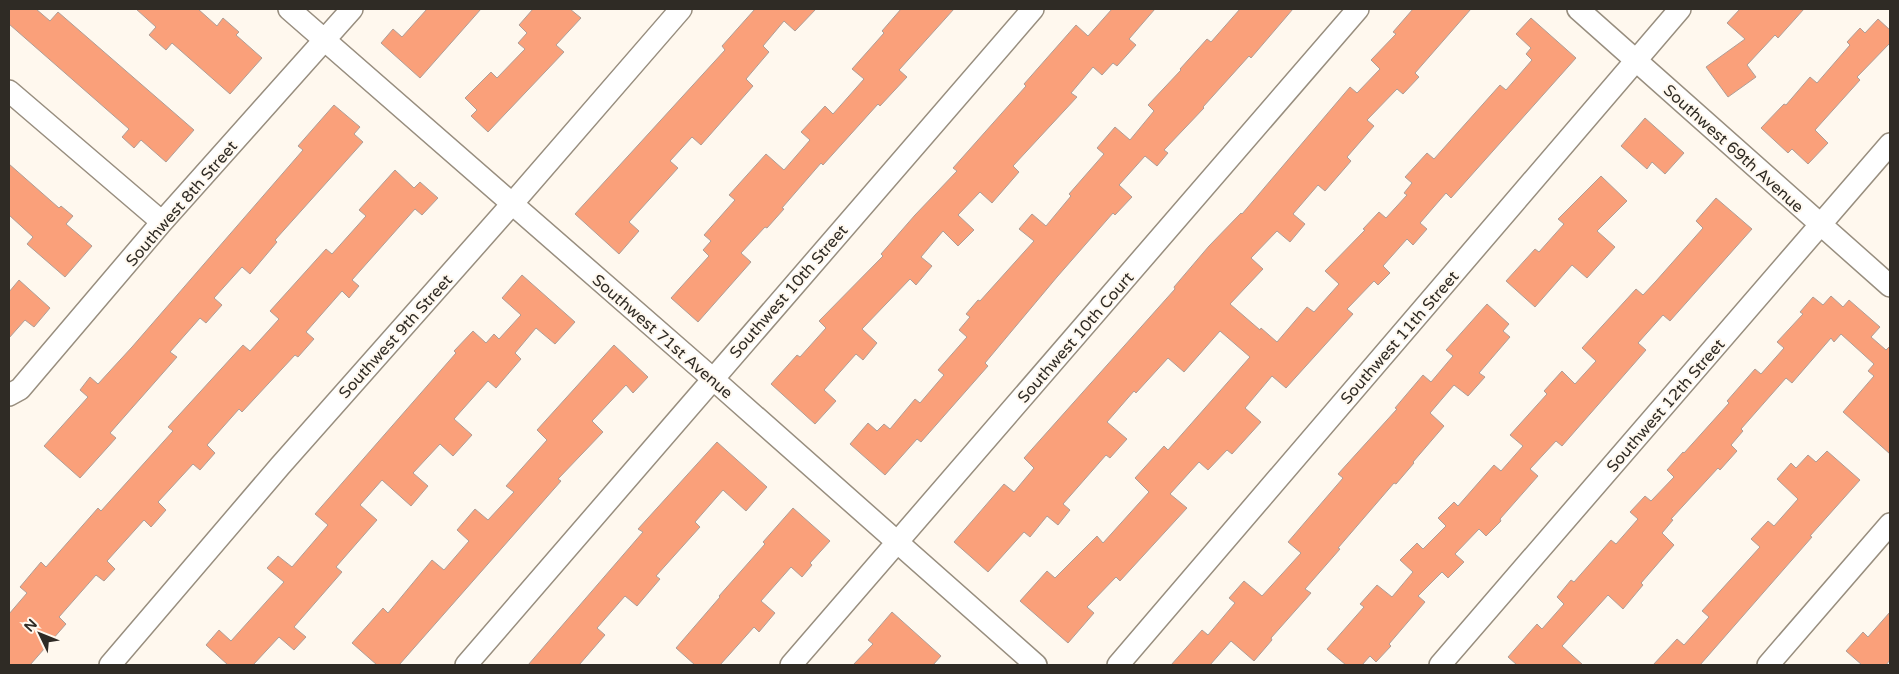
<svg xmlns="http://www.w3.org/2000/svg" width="1899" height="674" font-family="'Varela Round',sans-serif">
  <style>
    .building { fill: #faa07a; stroke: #b09e96 }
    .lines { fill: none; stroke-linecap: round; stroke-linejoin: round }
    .street-casing { stroke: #988e7f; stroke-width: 24 }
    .street { stroke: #fff; stroke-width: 21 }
    .labels { text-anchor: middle; stroke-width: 4; stroke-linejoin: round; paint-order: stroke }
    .street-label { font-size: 16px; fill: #2f2b25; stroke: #fff8ee }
  </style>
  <rect width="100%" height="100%" fill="#fff8ee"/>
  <path class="building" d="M9,9H36L50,21L58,12L194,130L166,162L141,140L134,148L122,137L129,129L9,24Z
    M136,9H198L217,26L223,18L239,32L236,35L262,58L230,94L172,43L166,50L149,35L156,27Z
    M427,9H481L420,78L381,43L393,29L402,37Z
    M533,9H570L581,18L556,45L564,52L488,132L471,116L477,110L465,98L491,72L497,78L525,49L518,43L527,33L519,25Z
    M755,9H816L795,31L784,21L763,46L769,52L746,79L753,86L701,145L692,137L670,161L678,168L629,222L639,231L619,254L575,214L725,50L722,46Z
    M901,9H954L899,70L907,77L880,106L878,104L823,165L821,163L782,208L784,209L767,228L765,227L741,253L751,262L698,322L671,298L709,256L703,250L711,241L704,235L735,200L729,195L766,154L784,170L810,140L801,132L825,106L833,114L864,79L852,69L884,33L882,31Z
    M1112,9H1155L1129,39L1136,45L1117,66L1113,63L1102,75L1093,67L1071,93L1077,97L1013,166L1019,172L992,203L980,192L958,215L974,230L958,246L943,231L921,257L932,266L916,285L910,279L862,329L877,343L863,360L856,354L824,390L836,401L815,424L771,384L797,355L800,357L826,328L819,321L883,256L881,254L915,215L957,171L953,168L1026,86L1024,84L1076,25L1088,36Z
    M1240,9H1293L1251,58L1249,56L1203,107L1204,108L1164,150L1168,153L1157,166L1145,156L1119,185L1132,197L1115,215L1113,213L1057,277L985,363L988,366L921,442L917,439L885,475L850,444L868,423L877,431L884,424L890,429L915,399L920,403L944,375L938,370L967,337L959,330L970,317L966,314L978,300L980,301L1034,241L1019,229L1032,214L1046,226L1071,196L1069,194L1104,154L1097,148L1115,127L1130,140L1154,111L1148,105L1181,70L1180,69L1207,39L1211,42Z
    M1413,9H1471L1415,73L1419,77L1403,94L1397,89L1367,120L1374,126L1347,157L1351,161L1325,191L1318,185L1293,214L1305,224L1290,242L1277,231L1251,258L1263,269L1230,304L1260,330L1261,328L1277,342L1307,307L1314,312L1339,284L1325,271L1365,230L1363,229L1379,212L1386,218L1407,195L1404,193L1412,183L1405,177L1427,153L1434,159L1500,85L1506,90L1532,60L1526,54L1531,48L1516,34L1531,18L1576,58L1451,198L1446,193L1420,223L1427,229L1413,245L1407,239L1383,266L1390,273L1378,285L1374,281L1347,309L1353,314L1286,388L1272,376L1245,408L1261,422L1232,454L1227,450L1208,470L1199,462L1170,494L1187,508L1120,581L1116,577L1087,607L1094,613L1068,643L1020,601L1047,571L1055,578L1097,536L1103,543L1149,492L1135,478L1164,446L1168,450L1250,357L1220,331L1184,372L1168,358L1136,393L1134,391L1107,422L1127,439L1110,458L1106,455L1063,504L1070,510L1058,525L1047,516L1030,537L1024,532L988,572L954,542L1004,484L1014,492L1034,468L1024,458L1175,289L1174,287L1209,246L1241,213L1242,214L1350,87L1357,93L1380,69L1371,60L1396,34L1393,32Z
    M1740,9H1804L1778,38L1775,35L1747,65L1756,77L1728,97L1706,67L1745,39L1727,23Z
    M1878,19L1890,30V43L1857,77L1860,80L1815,130L1828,143L1808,164L1792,149L1788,153L1761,128L1784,104L1786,105L1810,77L1817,83L1850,45L1847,42L1860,28L1865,33Z
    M334,105L360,127L354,134L363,142L275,240L277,242L250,274L242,267L214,298L222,305L206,323L200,318L170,352L177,357L110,433L116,438L80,478L44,446L88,397L80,390L90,377L98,384L132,347L303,150L298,146Z
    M1645,118L1684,153L1665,174L1652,162L1647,169L1621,146Z
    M9,164L59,208L61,206L73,216L66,224L92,246L65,277L27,244L33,237L9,215Z
    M395,170L414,188L420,182L438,198L422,215L415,209L352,280L359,286L349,298L342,291L306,332L314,339L298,357L295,355L242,412L239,409L207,445L215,453L200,470L193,464L158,502L166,510L151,527L144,520L107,561L115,569L104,581L96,575L59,617L66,624L30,665H9V614L27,593L20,587L41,562L46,567L98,508L101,511L173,431L168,427L243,345L250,351L279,319L270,311L326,249L332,254L366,216L359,210Z
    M1601,176L1627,201L1597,231L1615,247L1587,278L1572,265L1535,307L1506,281L1535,249L1539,252L1564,224L1558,219Z
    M1716,198L1752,229L1670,321L1663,315L1638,343L1646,350L1562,446L1556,441L1530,469L1538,476L1500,519L1501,521L1486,536L1479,529L1455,554L1464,562L1448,578L1442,572L1418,596L1425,602L1389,644L1391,646L1376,662L1370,656L1362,665H1346L1327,649L1364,607L1360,604L1377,585L1392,597L1413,572L1400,560L1417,543L1423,549L1446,526L1438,518L1454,502L1458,506L1494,465L1501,471L1523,446L1510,435L1547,394L1544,391L1562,371L1575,384L1596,361L1582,348L1636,289L1643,295L1656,281L1703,228L1696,221Z
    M522,275L575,322L555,344L536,328L515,353L521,359L496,388L488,381L454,419L472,435L453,456L440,444L413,473L428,486L411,506L382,480L360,505L377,520L336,567L342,572L294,627L306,637L294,650L279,637L253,665H228L206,645L219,630L231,641L284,582L267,568L278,556L292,567L328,525L315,514L456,353L454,351L473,331L486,343L494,334L499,339L521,315L502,298Z
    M19,280L50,308L34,327L25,320L9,338V292Z
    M1831,296L1843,307L1849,300L1880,327L1871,337L1886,350L1890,346V454L1843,412L1874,376L1868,371L1874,364L1841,334L1834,342L1831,338L1792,383L1786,378L1741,429L1743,431L1731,445L1737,451L1720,470L1718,468L1671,519L1673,520L1662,533L1674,545L1641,583L1643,585L1623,609L1608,595L1562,646L1583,665H1517L1508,657L1537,624L1542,629L1564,604L1557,597L1571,580L1574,582L1611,540L1616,544L1638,519L1630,512L1645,496L1651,501L1674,477L1667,470L1683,452L1684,453L1729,403L1727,401L1755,369L1761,374L1784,348L1777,342L1803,314L1800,312L1813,297L1823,305Z
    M1487,304L1509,324L1503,331L1510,337L1479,373L1485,377L1468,396L1454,385L1430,413L1444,426L1413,462L1414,463L1396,484L1394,483L1338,548L1340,549L1305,589L1311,593L1271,638L1272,640L1254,661L1231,641L1210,665H1171L1202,630L1208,635L1235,603L1229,598L1244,581L1262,596L1301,553L1288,542L1343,478L1338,474L1397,409L1395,408L1423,375L1431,382L1453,356L1446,350Z
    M614,345L648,377L633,393L626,385L592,421L603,432L558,479L561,481L399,665H377L352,643L383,608L388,613L432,560L444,570L469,541L457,530L475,509L488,520L514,492L506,486L547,440L537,430Z
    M717,442L767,487L746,511L723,490L695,522L700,527L656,576L660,579L637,606L625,596L597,628L605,635L579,665H528L643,532L638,529Z
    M1827,451L1860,480L1810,536L1812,537L1700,665H1653L1677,639L1684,645L1709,617L1702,611L1760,547L1751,539L1768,521L1774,526L1798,499L1777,479L1791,463L1796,468L1808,455L1816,462Z
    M793,508L830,541L810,563L812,565L802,577L791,567L761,601L775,613L759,632L754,627L720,665H695L676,648L720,597L719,596L765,544L763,542Z
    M892,612L941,656L933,665H853L873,644L868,640Z
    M1890,612V660L1886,665H1862L1846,651L1863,632L1868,637Z"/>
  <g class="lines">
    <g class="street-casing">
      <path id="street" d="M289,9L713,379L1036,665
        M1578,9L1890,286
        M9,91L162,222
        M9,395L20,389L162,222L352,9
        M110,665L280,466L512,204L681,9
        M466,665L1033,9
        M791,665L1358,9
        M1118,665L1680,9
        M1440,665L1890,144
        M1768,665L1890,524"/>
    </g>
    <use href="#street" class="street"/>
  </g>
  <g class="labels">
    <g class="street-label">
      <text transform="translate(1734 148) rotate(42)" y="6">Southwest 69th Avenue</text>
      <text transform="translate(181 203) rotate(-49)" y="6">Southwest 8th Street</text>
      <text transform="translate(788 291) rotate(-49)" y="6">Southwest 10th Street</text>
      <text transform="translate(395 336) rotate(-48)" y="6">Southwest 9th Street</text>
      <text transform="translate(663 336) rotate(41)" y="6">Southwest 71st Avenue</text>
      <text transform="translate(1075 337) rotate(-49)" y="6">Southwest 10th Court</text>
      <text transform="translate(1399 337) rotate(-49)" y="6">Southwest 11th Street</text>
      <text transform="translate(1665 405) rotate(-49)" y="6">Southwest 12th Street</text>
    </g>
  </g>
  <rect width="1899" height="674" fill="none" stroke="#2f2b25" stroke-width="20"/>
  <g transform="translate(40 634) rotate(313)" stroke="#fff8ee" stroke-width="4" paint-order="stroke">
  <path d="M0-4L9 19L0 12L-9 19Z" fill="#2f2b25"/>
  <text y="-8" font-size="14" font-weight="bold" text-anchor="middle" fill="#2f2b25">N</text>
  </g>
</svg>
